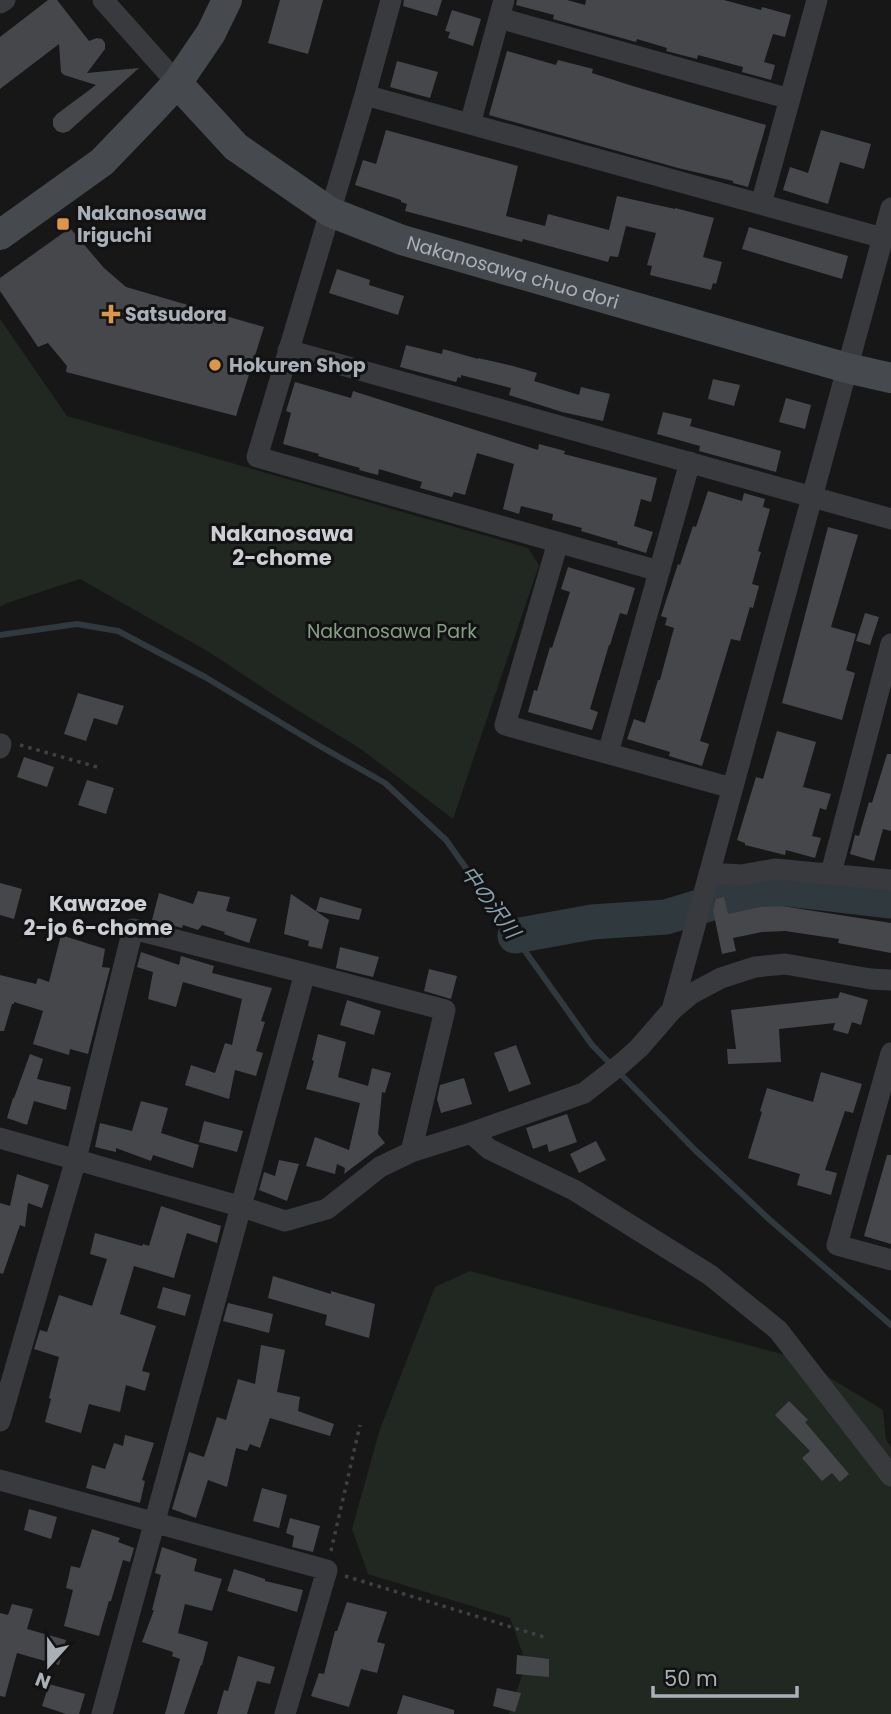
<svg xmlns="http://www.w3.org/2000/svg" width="891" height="1714" font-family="Poppins,'Noto Sans JP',sans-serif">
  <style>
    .green { fill: #212821 }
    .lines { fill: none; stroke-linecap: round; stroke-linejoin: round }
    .stream { stroke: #30393d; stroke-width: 6 }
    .river { stroke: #30393d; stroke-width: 35 }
    .building { fill: #46474b }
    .path { stroke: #3e4144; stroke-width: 3.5; stroke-dasharray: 3.5 5; stroke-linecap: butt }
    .street { stroke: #383a3d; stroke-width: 21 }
    .secondary { stroke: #46494d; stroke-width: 30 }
    .poi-dot { fill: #dc964b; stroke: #121213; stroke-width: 2.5 }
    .labels { text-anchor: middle; stroke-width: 6; stroke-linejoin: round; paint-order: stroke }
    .poi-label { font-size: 19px; font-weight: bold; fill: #aab0b7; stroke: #121213; text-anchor: start }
    .street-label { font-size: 19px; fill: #aab0b7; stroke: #121213 }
    .park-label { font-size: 19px; fill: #869f84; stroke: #121213 }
    .neighbourhood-label { font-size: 21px; font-weight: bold; fill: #cbced3; stroke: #121213 }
    .water-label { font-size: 21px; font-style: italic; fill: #86a1ad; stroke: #121213 }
  </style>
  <rect width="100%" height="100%" fill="#171718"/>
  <path class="green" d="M0,319L67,416L528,548L539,565L453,819L361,749L286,703L209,652L80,579L7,603L0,607Z
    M470,1271L797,1358L883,1410L886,1440L891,1447V1714H509L526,1663L510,1618L368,1574L352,1529L380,1429L435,1287Z"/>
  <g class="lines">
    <path class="stream" d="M0,635L77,624L118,631L205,677L318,745L385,783L446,840L592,1045L695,1150L770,1220L891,1325"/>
    <path class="river" d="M515,936L592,922L666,917L735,896L780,888L891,901"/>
  </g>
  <path class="building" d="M48,0H57L89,41L97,38L102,39L105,43V49L87,73L139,68L69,131L63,133L57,131L53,126V119L57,114L96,85L64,75L61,72L59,44L0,89V37Z
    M280,0H323L308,54L268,43Z
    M404,0H442L437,16L403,6Z
    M517,0H567L585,5L586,0H724L761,10L762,7L791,15L785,37L773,34L764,62L775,65L771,80L742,72L743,67L698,55L697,59L666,51L667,48L637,39L636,42L553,19L554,15L516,5Z
    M452,10L481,19L473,46L448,38L450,32L445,31Z
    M507,51L556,65L558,60L593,69L592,73L636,87L766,125L748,187L733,183V181L678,168L489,115Z
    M397,61L438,72L430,98L390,87Z
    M386,130L518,166L506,216L545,226L548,214L609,230L617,196L675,209V208L714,218L703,257L722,262L716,284L713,283L711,290L650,275L652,266L647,265L656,233L626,226L618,257L610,256L608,262L523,239L522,242L405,211L407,204L401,202V200L355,185L363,160L376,164Z
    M821,130L871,144L864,169L840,162L828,204L783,190L790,167L808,173Z
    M749,227L848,256L842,279L742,249Z
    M70,228L104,268L126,287L264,327L236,416L66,372L67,366L48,343L38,347L0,291V278Z
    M337,269L370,280L369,285L404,296L398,315L329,293Z
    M406,345L442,354L443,349L478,359V358L513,366L537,373L534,381L579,395L581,387L610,394L603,421L562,412L509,395L511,388L461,375V378L458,377L456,382L400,367Z
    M713,379L740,385L734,406L708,399Z
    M295,382L351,398L353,391L538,450L539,444L565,451L564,454L657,478L651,502L641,499L634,526L653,532L646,553L617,544L618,542L581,531L582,528L552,520L553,514L521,506L519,514L503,509L514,464L477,453L465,495L454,492L452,497L420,488L422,482L379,469L378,475L359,470L360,468L318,456L319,454L283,444L291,413L286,411Z
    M786,398L811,405L805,429L779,422Z
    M663,412L692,419L690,426L781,451L776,472L699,451L700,446L657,434Z
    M708,491L742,501L744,493L765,499L763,507L770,509L758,551L761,552L752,584L759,586L753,608L750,607L740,641L731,639L700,741L709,744L702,766L669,756L670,752L627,739L634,719L645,723L658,680H660L674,628L665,625L667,618L661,616L678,564L680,565L693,526L696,527Z
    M828,527L858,535L831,627L856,634L846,670L855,673L842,720L782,703Z
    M568,567L635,588L627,615L620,613L610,645H609L590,709L598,712L592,730L528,712L534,690L537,691L550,647L552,648L570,592L561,589Z
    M865,613L879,617L870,645L856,641Z
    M78,693L124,706L117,725L94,718L86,741L64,734Z
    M777,731L816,742L803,787L831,794L826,810L820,808L812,836L821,838L815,858L786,850L785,855L745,845V843L737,840L756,777L763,779Z
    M887,754H891V831L883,829L874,861L850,854L855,835L859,836L869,802L872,803Z
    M24,757L54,767L47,787L17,777Z
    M87,780L114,788L106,814L78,805Z
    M0,883L22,889L14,919L0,915Z
    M198,891L230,897L226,911L257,919L249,943L224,934L225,932L202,925L198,930L183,925L182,928L152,920L159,893L193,904Z
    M291,894L329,920L322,949L308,946L309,941L284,934Z
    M320,897L362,909L359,920L316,911Z
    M724,897L728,914L761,907L782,906L891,923V953L838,943L839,939L785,931L762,932L733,938L736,951L722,954L713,910L716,899Z
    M61,935L105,949L102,967L110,968L88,1054L70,1049L69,1055L33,1044L43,1011L14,1002V1004H12L4,1031H0V975L36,984L38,978L49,982Z
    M340,947L379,957L373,977L336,968Z
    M141,952L179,965L181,956L214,966L212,973L272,988L261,1021L265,1022L256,1051L263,1053L256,1076L235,1070L229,1099L185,1085L191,1065L215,1073L225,1043L232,1045L242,999L183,982L176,1007L148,999L153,972L137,967Z
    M429,969L457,976L451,999L424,991Z
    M840,992L868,1000L861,1025L852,1022L848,1034L833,1030L835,1023L779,1029L781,1062L728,1064L727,1049H736L731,1010L838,998Z
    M347,1000L381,1011L374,1035L340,1025Z
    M318,1034L346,1042L338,1077L368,1086L372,1068L391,1073L385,1093L382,1092L378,1134L385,1143L344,1174L345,1168L337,1164L335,1174L306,1166L315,1137L349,1150L360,1103L306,1089L314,1061L312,1060Z
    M516,1045L531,1084L509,1092L494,1053Z
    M30,1054L43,1059L37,1079L71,1087L66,1110L34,1101L27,1125L7,1118L13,1098H14Z
    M821,1072L862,1084L853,1113L845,1111L825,1170L837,1173L831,1195L797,1185L800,1174L748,1158L762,1112L760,1111L767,1088L813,1102Z
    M464,1078L472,1104L441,1113L437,1099L440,1085Z
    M141,1101L168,1108L161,1133L199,1145L193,1168L153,1155L151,1161L116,1148V1152L95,1147L100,1123L132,1131Z
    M567,1114L577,1142L549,1152L547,1144L533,1149L526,1128Z
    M204,1121L243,1131L237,1152L199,1142Z
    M596,1141L606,1160L579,1173L570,1154Z
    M887,1155H891V1244L864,1236Z
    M279,1160L299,1164L287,1201L259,1190L264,1172L275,1176Z
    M17,1174L49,1185L42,1208L28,1203L25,1227L20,1225L3,1274L0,1273V1203L10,1206Z
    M161,1206L221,1226L217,1243L187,1233L174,1278L134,1266L120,1314L156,1326L142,1371L150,1373L145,1391L126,1385L120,1412L89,1404L81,1433L45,1422L51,1399L49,1398L59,1357L34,1349L40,1330L47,1332L59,1295L92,1306L107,1259L90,1254L95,1233L142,1246L143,1244L149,1246Z
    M273,1276L331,1294V1291L375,1304L369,1338L325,1325L327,1315L268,1298Z
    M163,1287L191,1295L185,1316L157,1308Z
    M228,1303L273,1314L269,1333L223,1321Z
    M261,1345L285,1350L277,1392L300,1397L298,1411L334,1424L330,1436L270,1418L260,1448L250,1444L247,1451L236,1448L227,1487L208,1480L196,1518L172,1509L189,1452L204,1457L217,1417L226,1420L238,1379L255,1384Z
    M789,1401L808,1420L805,1422L849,1474L840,1482L832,1473L822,1481L802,1458L810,1451L775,1415Z
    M125,1435L154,1443L142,1480L145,1481L140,1503L86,1488L92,1465L105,1469L114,1443L123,1446Z
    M262,1488L287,1495L279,1528L253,1521Z
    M29,1509L57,1517L51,1539L24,1530Z
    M290,1518L320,1526L313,1552L292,1547L294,1536L286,1533Z
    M92,1529L120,1538L118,1542L134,1548L130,1562L123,1560L111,1601H109L99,1636L64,1626L73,1590L66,1588L71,1566L80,1568Z
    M162,1547L197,1559L194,1571L222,1579L212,1611L185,1604L178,1633L208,1642L202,1665H201L184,1714H165L180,1659L172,1656L173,1652L142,1642L154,1610H152L161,1575L155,1573Z
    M234,1569L265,1579V1581L303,1590L297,1612L227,1591Z
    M347,1602L387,1612L377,1642L385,1644L377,1673L361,1669L349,1707L311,1696L319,1673L324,1674L335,1631H337Z
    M12,1604L33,1609L27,1629L66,1640L59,1665L17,1653L5,1697L0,1696V1613L8,1615Z
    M517,1655L549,1659V1677L516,1674Z
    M238,1656L275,1667L270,1684L257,1681L247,1714H217L224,1690L228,1691Z
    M49,1684L85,1694L79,1714H66L42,1706Z
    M497,1688L521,1693L515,1712L493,1706Z
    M403,1695L454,1710V1714H397Z"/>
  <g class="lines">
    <path class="path" d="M20,745L97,767
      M331,1551L360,1425
      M345,1576L544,1637"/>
    <path class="street" d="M103,0L177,83
      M391,0L365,95L257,457L659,571
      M0,3L5,0
      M499,18L790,99
      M365,95L883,238
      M470,124L504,0
      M761,204L817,0
      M288,350L891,519
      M558,542L505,725L732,788
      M0,748L1,744
      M608,753L690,462
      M709,873L741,875L775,869L891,880
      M831,873L891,644
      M305,973L445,1010L411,1152
      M672,1010L891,208
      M891,1053L837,1245L891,1260
      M471,1133L489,1149L574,1190L710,1275L778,1330L891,1476
      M0,1138L239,1206L285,1221L327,1209L380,1167L411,1152L471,1133L584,1093L621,1064L639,1048L672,1010L691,994L721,978L755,967L785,964L871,979L891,980
      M0,1421L76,1159L133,929L305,973C236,1220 171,1467 102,1714
      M0,1480L327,1570L285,1714"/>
    <g class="secondary">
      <path id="s1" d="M177,83L236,147L330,212L402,240L847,368L891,378"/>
      <path d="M0,235L102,162L153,109L177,83L211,33L227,0"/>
    </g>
  </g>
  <g class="poi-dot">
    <rect x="56" y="217" width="14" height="14" rx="3.5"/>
    <path d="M107.5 303.5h7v7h7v7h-7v7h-7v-7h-7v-7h7z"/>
    <circle cx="215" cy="365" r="7"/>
  </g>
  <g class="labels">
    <g class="poi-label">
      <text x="77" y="220">Nakanosawa<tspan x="77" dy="22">Iriguchi</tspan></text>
      <text x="125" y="321">Satsudora</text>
      <text x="229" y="372">Hokuren Shop</text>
    </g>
    <g class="street-label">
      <text dy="7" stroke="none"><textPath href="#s1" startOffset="394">Nakanosawa chuo dori</textPath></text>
    </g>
    <g class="park-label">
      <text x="392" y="638">Nakanosawa Park</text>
    </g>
    <g class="neighbourhood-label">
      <text x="282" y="541">Nakanosawa<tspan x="282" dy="24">2-chome</tspan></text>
      <text x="98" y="911">Kawazoe<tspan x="98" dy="24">2-jo 6-chome</tspan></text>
    </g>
    <g class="water-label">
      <text transform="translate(490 902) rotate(54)" y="7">中の沢川</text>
    </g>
  </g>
  <g transform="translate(49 1665) rotate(201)" stroke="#121213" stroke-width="5" paint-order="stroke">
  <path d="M0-5L12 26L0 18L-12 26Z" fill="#aab0b7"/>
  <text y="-10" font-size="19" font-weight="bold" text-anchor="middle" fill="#aab0b7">N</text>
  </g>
  <path d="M653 1686v10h144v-10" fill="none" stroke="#aab0b7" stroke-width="3.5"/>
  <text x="664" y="1686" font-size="21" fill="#aab0b7" stroke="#121213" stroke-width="5" paint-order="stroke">50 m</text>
</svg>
